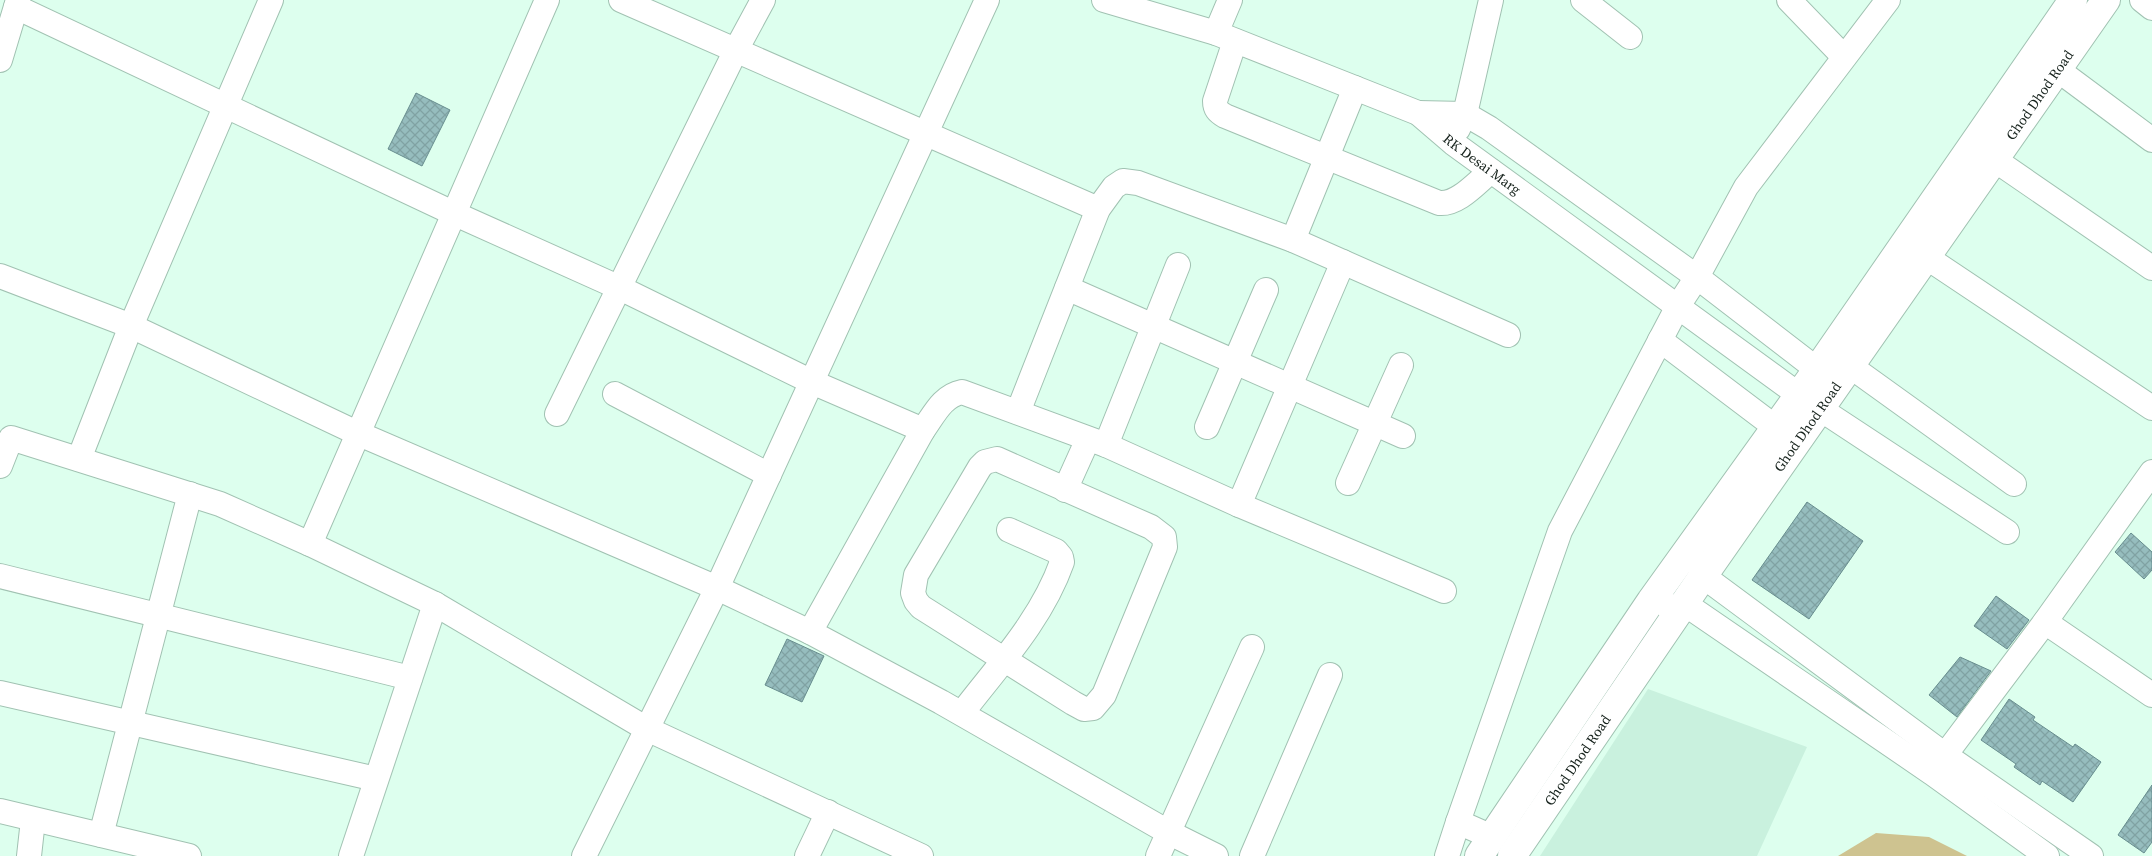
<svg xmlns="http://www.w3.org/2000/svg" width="2152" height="856" font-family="'Source Serif 4',serif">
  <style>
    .built { fill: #c9f1de }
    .pitch { fill: #cec390 }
    .building { fill: url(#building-cross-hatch); stroke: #678d8e }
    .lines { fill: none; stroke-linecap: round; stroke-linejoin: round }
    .minor-casing { stroke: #a1c2b2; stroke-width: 26 }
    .major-casing { stroke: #a1c2b2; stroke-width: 30 }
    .minor { stroke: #fff; stroke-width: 24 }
    .major { stroke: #fff; stroke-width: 28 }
    .labels { text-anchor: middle; stroke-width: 4.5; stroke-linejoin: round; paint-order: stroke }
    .street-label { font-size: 14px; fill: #15211b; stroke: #fff }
  </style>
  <defs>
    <pattern id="building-cross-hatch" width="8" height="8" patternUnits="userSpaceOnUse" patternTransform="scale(1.25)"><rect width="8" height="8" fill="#96bdbe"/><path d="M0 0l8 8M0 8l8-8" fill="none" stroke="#80a2a3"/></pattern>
  </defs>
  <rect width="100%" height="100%" fill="#dfe"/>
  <path class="built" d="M1648,689L1807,747L1757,856H1540Z"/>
  <path class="pitch" d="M1876,833L1929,837L1967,856H1838Z"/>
  <path class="building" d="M416,93L450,110L422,166L388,149Z
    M1807,502L1863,541L1809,619L1752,580Z
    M2131,533L2152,552V570L2144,579L2115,552Z
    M1996,596L2029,620L2007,649L1974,626Z
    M787,639L824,656L802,702L765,685Z
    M1960,657L1991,671L1957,717L1929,695Z
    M2009,699L2035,717L2033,720L2073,747L2075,744L2101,762L2073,802L2042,781L2040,785L2014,767L2016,764L1981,740Z
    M2152,785V842L2144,853L2118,835Z"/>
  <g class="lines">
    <g class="minor-casing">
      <g id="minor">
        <path d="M621,0L1098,209"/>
        <path id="s1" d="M1104,0L1216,33L1418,113L1453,143L1799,395L2007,532"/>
        <path d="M1583,0L1630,37"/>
        <path d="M1789,0L1844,57"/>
        <path d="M2142,0L2152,8"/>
        <path d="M16,7L453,213L620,288L812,382L923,430"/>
        <path d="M1216,33L1230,0"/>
        <path d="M1235,41L1215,101C1215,109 1218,112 1225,116L1439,203C1458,205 1477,182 1491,171"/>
        <path d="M0,60L18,0"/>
        <path d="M2058,70L2152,140"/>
        <path d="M1418,113L1465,114L1489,128L1697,277L1832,381"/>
        <path d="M1458,129L1465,114L1491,0"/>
        <path d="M1995,160L2152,268"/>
        <path d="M1293,240L1355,88"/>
        <path d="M1926,257L2152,408"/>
        <path d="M0,276L131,326L357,433L717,588L810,632L941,702L1168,832L1216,856"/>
        <path d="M1067,288L1403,436"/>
        <path d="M1660,340L1775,427"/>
        <path d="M1850,366L2014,484"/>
        <path d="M615,394L769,475"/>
        <path d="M1018,412L1098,209L1114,187L1123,181L1138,183L1293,240L1508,335"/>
        <path d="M557,414L736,50L763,0"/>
        <path d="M1207,427L1266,290"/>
        <path d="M1106,445L1178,265"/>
        <path d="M79,459L131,326L271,0"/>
        <path d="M997,459L1151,527L1164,537L1165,547L1104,695L1093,708L1084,709L1073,703L921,607L916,601L913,593L916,575L980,467L985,462Z"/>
        <path d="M0,466L11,438L220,504L310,544L435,604L647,729L921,856"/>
        <path d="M1348,483L1401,365"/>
        <path d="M1065,490L1088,439"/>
        <path d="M1239,505L1343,262"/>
        <path d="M310,544L547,0"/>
        <path d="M1694,561L1700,567L1703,576L1945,755L2091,856"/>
        <path d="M0,576L410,678"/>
        <path d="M1666,605L1678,608L1685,604L1932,773L2047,856"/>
        <path d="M2045,622L2152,695"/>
        <path d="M810,632L923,430C934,415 942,396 962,392L1106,445L1239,505L1444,591"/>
        <path d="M0,693L376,779"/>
        <path d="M962,713C998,666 1042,619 1062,562L1061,557L1056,551L1009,530"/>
        <path d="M1936,767L2045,622L2152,472"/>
        <path d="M0,811L189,856"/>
        <path d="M101,835L190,494"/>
        <path d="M1492,837L1458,822L1560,531L1678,306L1697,277L1746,187L1888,0"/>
        <path d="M29,856L33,820"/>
        <path d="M351,856L435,604"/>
        <path d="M584,856L717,588L987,0"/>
        <path d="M807,856L828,812"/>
        <path d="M1158,856L1252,647"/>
        <path d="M1252,856L1330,675"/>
        <path d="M1447,856L1458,822"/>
      </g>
    </g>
    <g class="major-casing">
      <g id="major">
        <path d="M1479,856L1651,601L1817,370L2073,0"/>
        <path id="s2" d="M1512,856L1703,576L2106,0"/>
      </g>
    </g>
    <use href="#minor" class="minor"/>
    <use href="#major" class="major"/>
  </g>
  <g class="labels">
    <g class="street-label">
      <text dy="5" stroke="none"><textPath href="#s2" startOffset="926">Ghod Dhod Road</textPath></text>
      <text dy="5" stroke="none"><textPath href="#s1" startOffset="416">RK Desai Marg</textPath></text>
      <text dy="5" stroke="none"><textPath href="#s2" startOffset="521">Ghod Dhod Road</textPath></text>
      <text dy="5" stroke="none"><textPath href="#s2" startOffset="116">Ghod Dhod Road</textPath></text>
    </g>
  </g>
</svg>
